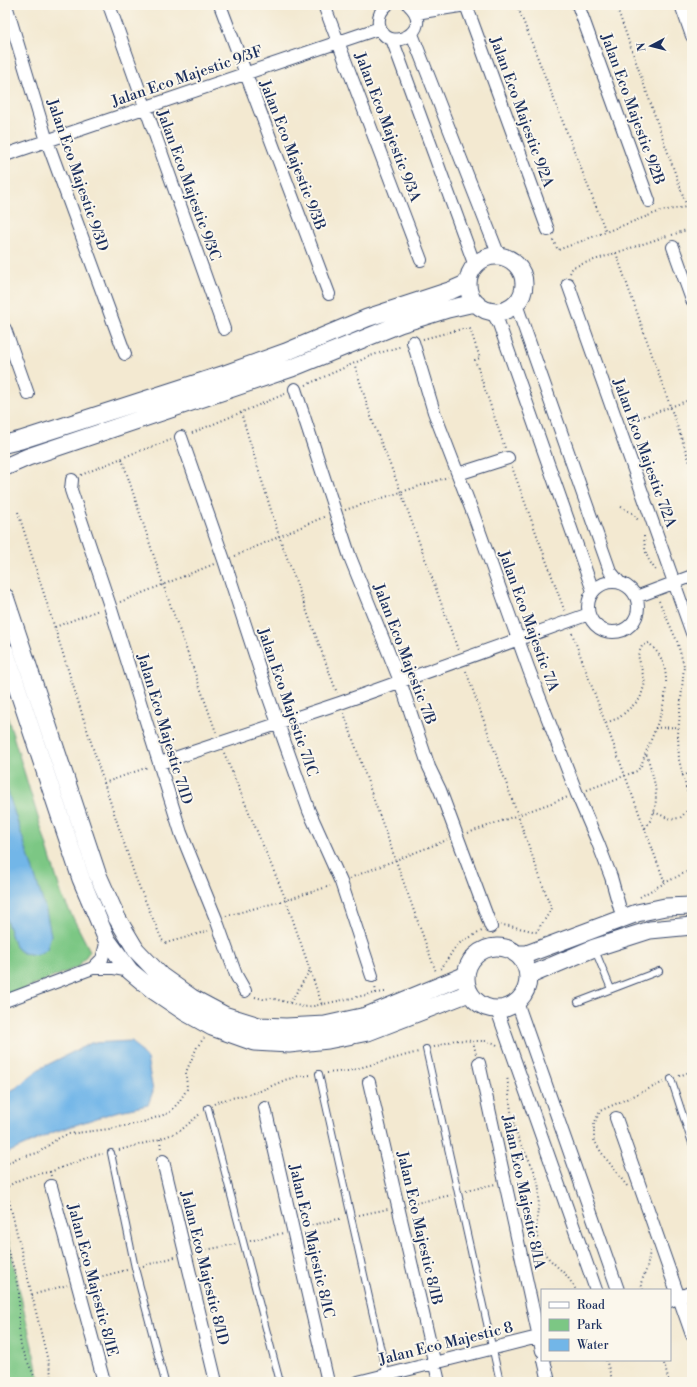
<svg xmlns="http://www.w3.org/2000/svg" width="697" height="1387" font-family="'Libre Bodoni',serif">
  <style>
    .green { fill: #7cc784; stroke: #4c7b71 }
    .water { fill: #72b6e8; stroke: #4672a3 }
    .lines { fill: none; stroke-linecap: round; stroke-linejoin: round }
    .lane-casing { stroke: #3b4b6f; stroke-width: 8 }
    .street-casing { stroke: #3b4b6f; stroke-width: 14 }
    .secondary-casing { stroke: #3b4b6f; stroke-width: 19 }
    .path { stroke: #3b4b6f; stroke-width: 2; stroke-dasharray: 1 3; stroke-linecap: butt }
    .lane { stroke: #fff; stroke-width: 6 }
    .street { stroke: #fff; stroke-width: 12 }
    .secondary { stroke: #fff; stroke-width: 17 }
    .labels { text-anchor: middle; stroke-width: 4; stroke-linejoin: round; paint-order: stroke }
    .street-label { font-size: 15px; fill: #1b2f5e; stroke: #fbf7ec }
  </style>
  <rect width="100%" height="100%" fill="#fbf7ec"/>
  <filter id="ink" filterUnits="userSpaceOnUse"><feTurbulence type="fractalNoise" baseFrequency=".025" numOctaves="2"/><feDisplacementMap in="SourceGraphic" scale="8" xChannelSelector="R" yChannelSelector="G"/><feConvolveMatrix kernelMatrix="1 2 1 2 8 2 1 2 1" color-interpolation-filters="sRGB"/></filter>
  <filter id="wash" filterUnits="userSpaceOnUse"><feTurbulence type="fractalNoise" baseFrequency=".012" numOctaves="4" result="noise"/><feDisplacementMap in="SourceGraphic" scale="16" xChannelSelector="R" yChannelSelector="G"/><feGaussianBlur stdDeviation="0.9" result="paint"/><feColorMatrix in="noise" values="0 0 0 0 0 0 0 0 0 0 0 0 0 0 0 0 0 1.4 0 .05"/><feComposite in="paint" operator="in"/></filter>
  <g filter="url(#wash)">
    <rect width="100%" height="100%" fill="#f3e9d1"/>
    <path class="green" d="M5,709L62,896L90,951L78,967L5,997Z
      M5,1225L40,1382H5Z"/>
    <path class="water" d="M5,783L46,911L51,935L47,949L37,955L23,953L15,947L5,916Z
      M132,1041L147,1059L153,1091L148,1105L115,1112L54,1132L5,1154V1093L16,1088L39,1069L91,1043Z"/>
  </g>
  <g filter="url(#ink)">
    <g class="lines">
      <g class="lane-casing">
        <path id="lane" d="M595,950L611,989
          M578,1002L659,971
          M426,1049L500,1382
          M319,1074L388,1382
          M671,1079L692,1143
          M208,1108L280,1382
          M111,1153L135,1268L165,1382"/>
      </g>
      <g class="street-casing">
        <path id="street" d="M6,5L47,141L125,354
          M109,5L224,329
          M220,5L329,294
          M324,5L421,260
          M387,5C381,10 378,17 379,24C385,57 437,31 409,5
          M466,5L548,230
          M578,5L649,201
          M681,5L692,36
          M416,13L466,5
          M412,34L499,256
          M392,39L475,266
          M5,155L380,28
          M673,247L692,300
          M568,284L692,633
          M516,304L610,571L620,583
          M492,312L499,324L593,591
          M5,329L28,394
          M413,342L434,412L474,516L529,670L577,794L598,843L611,877L620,909
          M295,389L350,557L400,681L429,767L440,790L491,927
          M181,437L224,560L269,698L309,811L341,882L372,976
          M458,474L508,458
          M72,480L71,490L110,606L181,833L216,919L236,975L245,991
          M588 607a25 25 0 1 1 50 0a25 25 0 1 1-50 0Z
          M636,597L692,576
          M160,763L340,703L589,614
          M93,968L102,959L107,940
          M5,1001L93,968H114L130,971
          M517,1002L618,1290
          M497,1010L596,1290
          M479,1063L542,1351
          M369,1082L439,1382
          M265,1108L328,1382
          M616,1118L692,1335
          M163,1161L216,1382
          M51,1186L104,1382
          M670,1301L692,1292
          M544,1360L549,1382
          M358,1382L542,1336"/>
      </g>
      <g class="secondary-casing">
        <path id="secondary" d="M468 284a28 28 0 1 1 56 0a28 28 0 1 1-56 0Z
          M5,444L21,440L225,374L286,352L367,318L452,290L468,283
          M5,467L28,457L292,368L400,324L448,309L470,304H477
          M5,597L97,873L117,918L136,950L161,976L192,998L224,1015L259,1026L286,1027L325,1025L366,1016L466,975
          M5,651L81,879L107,940L130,971L154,991L185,1012L212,1027L254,1042L289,1044L328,1040L368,1032L469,993
          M466 978a31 31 0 1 1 62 0a31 31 0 1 1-62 0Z
          M516,954H527L637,913L665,907L692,906
          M528,976L594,948L650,930L692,926"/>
      </g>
      <path class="path" d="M517,5L606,232
        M616,5L687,207
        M672,235L692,228
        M553,240L558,250L661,211L692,206
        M616,253L692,468
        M570,273L573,267L667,236
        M423,339L462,329H470L480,358L475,360L505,448
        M354,363L372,420L401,492L458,650
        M306,385L370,356L402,346
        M241,413L279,536L337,693
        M629,422L692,399
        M192,433L285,394
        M122,459L164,587L216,732
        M512,467L565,612
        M81,475L134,453L171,440
        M621,507L632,513L639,521
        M345,510L448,477
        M18,512L104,783L136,879L162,940L166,943L208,931
        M644,536C645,554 646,557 657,572
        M235,556L326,516
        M659,601L677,641L684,666L678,734L679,760L692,811
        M120,602L214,564
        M55,627L99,610
        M572,633L665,883
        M466,671L551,908C548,917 541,923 537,932L510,926L501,925
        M344,713L374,800L436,972
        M655,728L679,727
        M224,753L286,900L322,1005
        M682,775L692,774
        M104,783L148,767
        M587,790L637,771L641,766C651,735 673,700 664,666C662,657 655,649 649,643L642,646L638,655L645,683L640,699L619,718L605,723
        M654,812L670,819L680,818L686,812L690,804
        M645,828C664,806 654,778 646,753
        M468,833L568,797
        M350,878L447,840
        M640,897L657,887L692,869
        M226,916L286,900L330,886
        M441,969L454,949L461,942L482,931
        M376,993L385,992
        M255,997L263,999L271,998L290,1003L310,970
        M290,1003L303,1007L314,1006L376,993L375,986
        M473,1041L476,1054
        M434,1047L455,1040L473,1041H486L494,1043L497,1045
        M327,1073L348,1071L418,1052
        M507,1075C509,1093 510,1112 515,1129C521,1151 538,1168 539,1191C540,1209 532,1229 540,1246C545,1257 557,1266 566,1275C570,1280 573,1285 576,1290
        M679,1076L692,1071
        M214,1104L219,1101L258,1092L285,1080L299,1076L311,1075
        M160,1139L161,1150
        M119,1150L160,1139L180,1131L201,1113
        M5,1165L17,1158L38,1153L57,1139L68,1134L109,1129L140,1123L169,1113L179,1102L187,1089L186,1072L197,1047L204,1038
        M50,1172C34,1174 19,1178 6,1188L53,1382
        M51,1176L50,1172L94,1155L103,1154
        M627,1186L601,1152L594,1140V1124L600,1111L664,1082
        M466,1191L495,1184
        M408,1205L451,1195
        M359,1215L388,1209
        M304,1227L343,1218
        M250,1241L283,1233
        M5,1243L14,1269L19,1293V1328L21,1348L37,1382
        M195,1252L236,1244
        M143,1266L175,1257
        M87,1280L127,1270
        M643,1290L641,1283L647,1268L650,1251
        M32,1295L67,1285
        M606,1360L613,1382
        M663,1360L669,1382"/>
      <use href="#lane" class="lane"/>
      <use href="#street" class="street"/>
      <use href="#secondary" class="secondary"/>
    </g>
  </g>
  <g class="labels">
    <g class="street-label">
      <text transform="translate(187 76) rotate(-19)" y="5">Jalan Eco Majestic 9/3F</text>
      <text transform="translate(633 109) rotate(70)" y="5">Jalan Eco Majestic 9/2B</text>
      <text transform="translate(522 112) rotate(70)" y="5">Jalan Eco Majestic 9/2A</text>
      <text transform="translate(388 127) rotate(69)" y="5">Jalan Eco Majestic 9/3A</text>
      <text transform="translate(293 155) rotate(69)" y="5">Jalan Eco Majestic 9/3B</text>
      <text transform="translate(78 175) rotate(71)" y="5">Jalan Eco Majestic 9/3D</text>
      <text transform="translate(189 185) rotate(70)" y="5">Jalan Eco Majestic 9/3C</text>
      <text transform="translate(645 453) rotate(70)" y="5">Jalan Eco Majestic 7/2A</text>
      <text transform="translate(529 621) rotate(70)" y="5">Jalan Eco Majestic 7/A</text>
      <text transform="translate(405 654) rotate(69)" y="5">Jalan Eco Majestic 7/B</text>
      <text transform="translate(288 702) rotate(71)" y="5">Jalan Eco Majestic 7/1C</text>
      <text transform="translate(165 729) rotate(73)" y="5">Jalan Eco Majestic 7/1D</text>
      <text transform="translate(524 1192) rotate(78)" y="5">Jalan Eco Majestic 8/1A</text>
      <text transform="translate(420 1228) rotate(77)" y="5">Jalan Eco Majestic 8/1B</text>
      <text transform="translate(312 1241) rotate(77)" y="5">Jalan Eco Majestic 8/1C</text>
      <text transform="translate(205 1268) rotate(76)" y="5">Jalan Eco Majestic 8/1D</text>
      <text transform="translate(93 1280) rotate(75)" y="5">Jalan Eco Majestic 8/1E</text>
      <text transform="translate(446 1343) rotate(-14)" y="5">Jalan Eco Majestic 8</text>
    </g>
  </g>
  <rect width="697" height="1387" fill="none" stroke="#fbf7ec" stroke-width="20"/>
  <rect x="541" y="1289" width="130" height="72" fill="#fbf7ec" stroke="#a1a7b3"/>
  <rect x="549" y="1302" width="20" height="6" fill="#ffffff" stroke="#a1a7b3"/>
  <text x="577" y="1309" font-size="12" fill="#1b2f5e">Road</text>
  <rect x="549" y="1319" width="20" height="12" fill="#7cc784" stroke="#a1a7b3"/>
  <text x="577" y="1329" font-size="12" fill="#1b2f5e">Park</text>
  <rect x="549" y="1339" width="20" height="12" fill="#72b6e8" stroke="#a1a7b3"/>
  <text x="577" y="1349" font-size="12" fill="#1b2f5e">Water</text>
  <g transform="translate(651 46) rotate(263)" stroke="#fbf7ec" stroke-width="3" paint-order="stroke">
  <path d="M0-3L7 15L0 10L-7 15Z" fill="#1b2f5e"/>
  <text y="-6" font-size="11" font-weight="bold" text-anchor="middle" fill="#1b2f5e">N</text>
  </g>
</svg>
